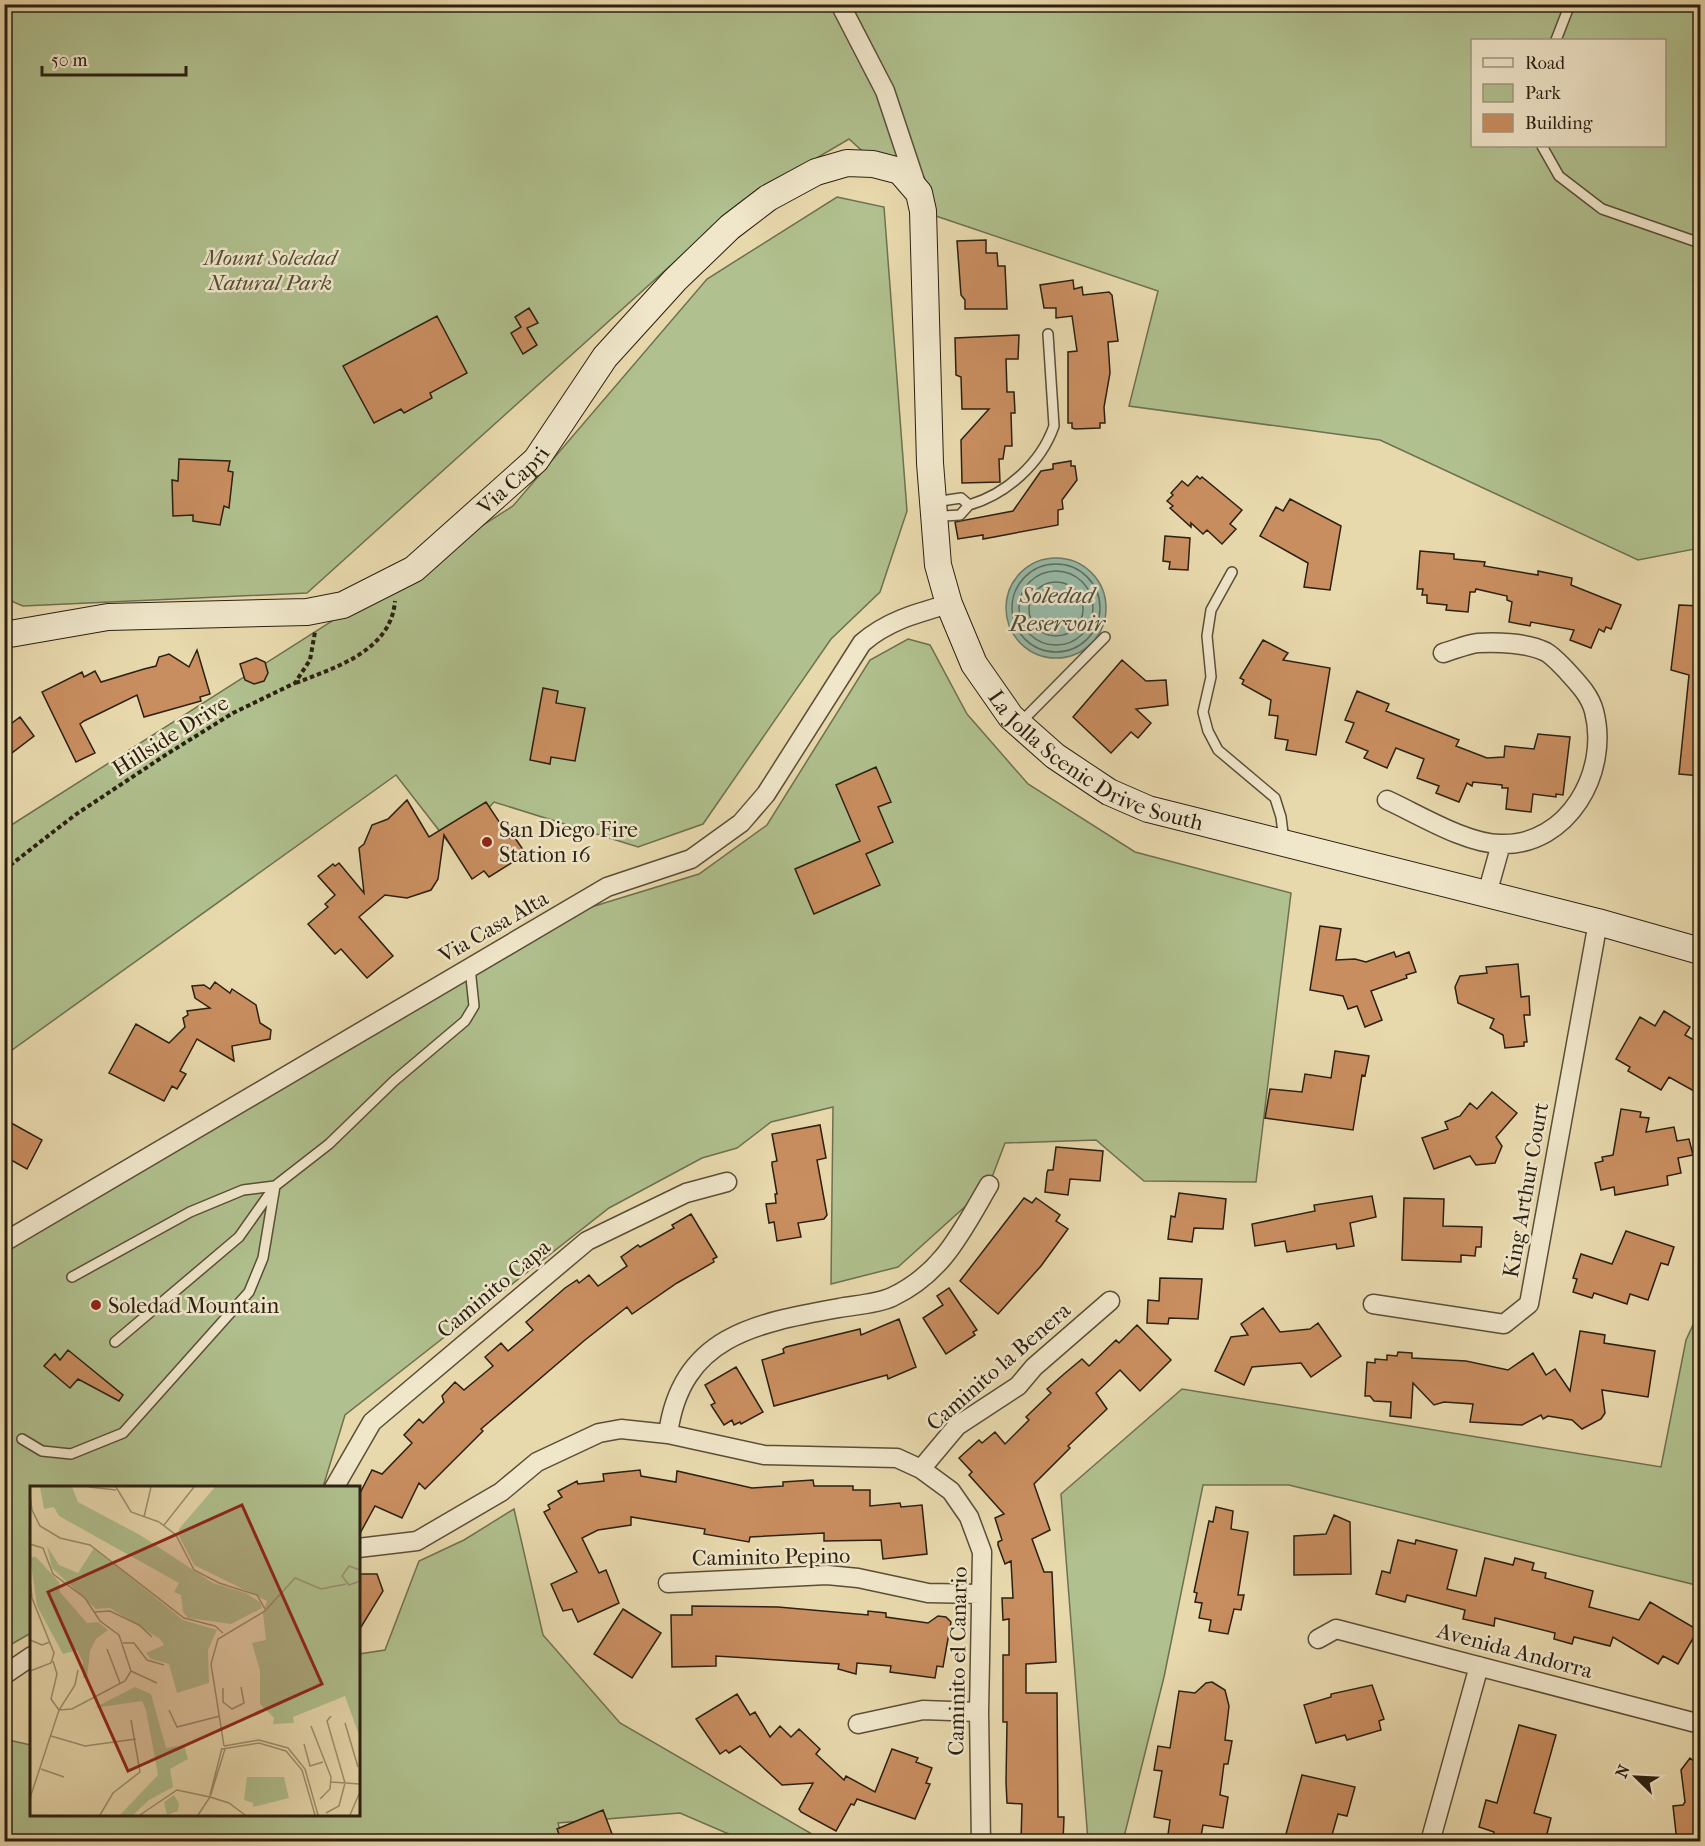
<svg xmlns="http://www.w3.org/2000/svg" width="1705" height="1846" font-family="'IM FELL French Canon',serif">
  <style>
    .green { fill: #b0c08e; stroke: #6e7050; stroke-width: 1.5; fill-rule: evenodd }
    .water { fill: #97baa9; stroke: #6c7c6c; stroke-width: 1.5 }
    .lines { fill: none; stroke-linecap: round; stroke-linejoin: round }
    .shore { stroke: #616d5d; stroke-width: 1.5 }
    .building { fill: #c98e60; stroke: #2b2011; stroke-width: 1.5 }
    .lane-casing { stroke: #5a4e38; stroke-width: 12 }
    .street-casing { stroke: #5a4e38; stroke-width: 21 }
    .secondary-casing { stroke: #2b2011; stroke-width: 28 }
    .path { stroke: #2b2011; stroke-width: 4; stroke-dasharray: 4.5 3; stroke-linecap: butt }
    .lane { stroke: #f0e6ca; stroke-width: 9 }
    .street { stroke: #f0e6ca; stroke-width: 18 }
    .secondary { stroke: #f0e6ca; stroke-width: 26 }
    .poi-dot { fill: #8f2418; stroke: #f0e6ca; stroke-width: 2 }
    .labels { text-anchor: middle; stroke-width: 5; stroke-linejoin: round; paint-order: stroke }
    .park-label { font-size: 22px; font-style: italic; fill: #535036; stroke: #f0e6ca }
    .street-label { font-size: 22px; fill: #2b2011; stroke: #f0e6ca }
    .poi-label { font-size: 22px; fill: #2b2011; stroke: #f0e6ca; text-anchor: start }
    .water-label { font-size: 24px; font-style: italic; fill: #4b4e3f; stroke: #f0e6ca }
    .inset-road { fill: none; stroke: #9c8f6f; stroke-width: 1.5 }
    .view { fill: #8f2418; fill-opacity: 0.15; stroke: #8f2418; stroke-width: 3 }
    .inset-edge { fill: none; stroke: #2b2011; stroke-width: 3 }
  </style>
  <rect width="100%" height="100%" fill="#e8d9ad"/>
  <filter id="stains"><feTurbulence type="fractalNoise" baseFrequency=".00333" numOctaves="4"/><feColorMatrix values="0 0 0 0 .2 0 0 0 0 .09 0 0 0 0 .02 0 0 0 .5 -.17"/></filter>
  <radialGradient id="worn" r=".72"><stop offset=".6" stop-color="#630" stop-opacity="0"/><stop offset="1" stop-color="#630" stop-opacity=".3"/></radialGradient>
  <path class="green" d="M4,5H1700V548L1638,560L1380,440L1129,406L1158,291L933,215L849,139L740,203L307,593L23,606L4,598ZM1472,40H1664V146H1472Z
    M837,197L884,207L907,511L880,592L831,639L703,824L638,847L494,802L452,847L396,775L5,1055V829L513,506L707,279Z
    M908,639L930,645L967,714L1028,784L1135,852L1291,893L1256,1182L1144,1181L1096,1140L1005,1143L989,1185L898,1267L831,1284L833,1107L771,1122L737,1148L702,1158L609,1208L345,1415L323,1487L32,1488L31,1633L5,1648V1240L588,908L699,874L767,825L870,660Z
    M1700,1310V1586L1289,1485H1203L1164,1677L1123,1841H1088L1061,1494L1182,1389L1661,1467L1686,1340Z
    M514,1509L543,1635L620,1723L824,1841H745L680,1813L558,1823L563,1842L5,1841L4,1739L31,1745L32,1814H358L359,1654L385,1650L419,1561L464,1540Z"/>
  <path class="water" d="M1006 608a50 50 0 1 1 100 0a50 50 0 1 1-100 0Z"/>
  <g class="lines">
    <path class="shore" d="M1012 608a44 44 0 1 1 88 0a44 44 0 1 1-88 0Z
      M1019 608a37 37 0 1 1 74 0a37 37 0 1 1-74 0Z
      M1029 609a27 27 0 1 1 54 0a27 27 0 1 1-54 0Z"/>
  </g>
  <path class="building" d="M986,240V253H997L998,266H1005L1007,309H965V300L961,295L957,241Z
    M1073,280L1074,289L1082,287L1083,295L1109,292L1112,295L1118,341L1108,342L1110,373L1104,407L1105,423H1100V428L1075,429L1072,428V423H1068V352L1077,351L1072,316L1056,318V308H1044L1040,285Z
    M529,308L538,323L527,328L537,345L523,354L511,333L521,327L515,317Z
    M437,316L467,373L430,393L432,398L404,413L401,409L374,423L343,366Z
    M1019,335L1018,359H1006L1007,392H1014L1015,413H1011L1012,446H1005L1003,459H999L1000,482L962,483L961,440L989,409H962L961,377L956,375L955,338Z
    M179,459L230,461L228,471L233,472L229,508L224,506L220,525L193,521V515L173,516L172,480L178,481Z
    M1071,461V466H1075L1077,480L1062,500L1063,509L1058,510V525L983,539V535L958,539L955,522L1013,511L1041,471L1053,469V464Z
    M1197,476L1200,479L1202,477L1242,510L1230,524L1236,529L1222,544L1207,530L1203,534L1191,523V527L1170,508L1173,506L1167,501L1173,495L1171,493L1182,481L1188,486Z
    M1290,499L1341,526L1330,590L1304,587L1308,563L1260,536L1276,507L1283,511Z
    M1165,536L1190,538L1188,570L1169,569L1170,562L1163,561Z
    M1420,551L1454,554V559L1485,562L1484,566L1538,575V571L1572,578L1571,585L1621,605L1611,629L1606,627L1604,632L1599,629L1591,648L1570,640L1574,630L1531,622L1530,626L1509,622L1512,602L1507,600V596L1476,589L1475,592H1470L1468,612L1446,610L1447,605L1427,603V595H1422L1423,589H1417Z
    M1679,605L1701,606V776L1679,774L1689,675L1671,670Z
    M1263,640L1288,653L1283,660L1330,668L1316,755L1286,750L1288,740L1275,738L1278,716L1269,715L1271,700L1242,684L1244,680L1240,678Z
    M197,650L210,694L200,697L201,701L144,717L137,695L84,721L80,724L95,753L76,762L42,692L82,672L84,677L95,671L101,682L144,669L156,666L159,657L169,654L189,667Z
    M256,658L265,662L268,673L264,681L254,684L245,680L240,664Z
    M1122,660L1146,681L1166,680L1168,705L1136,709L1151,723L1138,738L1131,732L1111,753L1073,717Z
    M543,688L558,691L556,703L585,708L575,761L551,757L550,764L530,760Z
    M1357,691L1389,704L1386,711L1459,740L1456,746L1487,758L1504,757L1505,746L1534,749L1538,734L1570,737L1563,795L1556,794V797L1533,794L1531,812L1506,809L1508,788H1502V785L1473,782L1472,786L1467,783L1459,802L1436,793L1439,786L1417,778L1424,759L1396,748L1387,768L1364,758L1368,751L1346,742L1354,723L1345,720Z
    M20,717L34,736L4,759V729Z
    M876,767L891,802L878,807L893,842L866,854L880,885L814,914L795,869L860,841L836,785Z
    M407,800L429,837L486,802L510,838L513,835L526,854L489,877L484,871L472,879L444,835L438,879L431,890L407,898L385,895L359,917L393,956L367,978L341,949L335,954L308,924L328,907L325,904L335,895L318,876L333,864L335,866L339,863L364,893L359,848L364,844L372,825L388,819Z
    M1320,926L1341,929L1336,960L1355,959L1366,962L1394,952L1396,957L1409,952L1416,972L1406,975L1407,978L1371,991L1382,1020L1365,1027L1357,1006L1348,1009L1343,996L1310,990Z
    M1518,964L1521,997L1529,996L1530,1015H1524L1527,1042H1524V1046L1505,1048L1503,1035L1490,1028L1494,1019L1458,1003L1455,987L1460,976L1487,973L1486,967Z
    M215,982L230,993L232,989L256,1005L260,1023L271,1030L270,1039L232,1046L234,1061L197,1039L180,1071L186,1074L177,1089L172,1086L164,1101L109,1073L136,1024L169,1043L185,1027L183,1018L188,1015L187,1011L210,1008L195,998L192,986L204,985L210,989Z
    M1664,1011L1690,1027L1685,1035L1701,1044V1095L1669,1077L1661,1090L1628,1071L1630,1067L1616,1059L1640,1017L1655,1026Z
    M1335,1051L1369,1056L1365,1076L1362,1075L1353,1130L1265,1118L1270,1089L1302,1092L1305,1074L1331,1078Z
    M1492,1092L1517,1113L1496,1137L1502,1146L1495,1163L1476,1165L1470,1156L1434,1169L1422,1138L1448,1129L1445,1122L1460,1116L1470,1103L1477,1109Z
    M1621,1109L1641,1112L1640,1117L1649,1118L1646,1132L1674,1127L1677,1141L1689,1139L1693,1155L1678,1158L1681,1173L1667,1176L1668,1185L1615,1195L1614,1187L1601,1190L1595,1163L1603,1161L1602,1157L1613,1155Z
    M4,1119L42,1140L27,1169L4,1156Z
    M820,1125L826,1158L817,1160L827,1215L824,1219L798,1223L801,1237L777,1241L774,1222L769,1223L766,1204L776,1203L775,1194H777L772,1165V1162L777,1161L772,1134Z
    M1056,1147L1103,1151L1100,1181L1070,1179L1068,1195L1045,1192L1047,1173L1048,1170H1053Z
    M1179,1193L1226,1199L1223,1229L1194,1228L1192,1242L1168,1239L1171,1216L1175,1217Z
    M1372,1196L1376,1217L1350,1223L1354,1246L1337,1249L1336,1244L1287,1252L1285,1241L1255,1246L1252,1224L1315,1211L1314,1205Z
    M1024,1198L1032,1203L1036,1198L1060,1215L1056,1221L1068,1229L1041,1266L998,1314L960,1281Z
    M1404,1198L1444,1199L1443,1226L1482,1227L1481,1247H1476L1475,1256L1461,1255V1262L1402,1260Z
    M691,1214L717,1257L713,1259L714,1262L677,1283L632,1314L627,1307L585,1340L481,1429L483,1431L425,1489L419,1483L402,1518L375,1506L358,1537V1497L372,1470L382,1474L412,1443L404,1435L419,1419L423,1423L444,1402L442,1396L455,1382L464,1390L493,1366L485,1357L501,1343L508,1351L533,1330L526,1322L565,1288L577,1280L579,1283L589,1275L598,1286L627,1266L621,1257L638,1245L640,1247L674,1228L672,1225Z
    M1626,1231L1674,1247L1668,1265L1661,1263L1648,1300L1630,1294L1627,1304L1594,1293L1592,1298L1573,1292L1577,1279L1573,1278L1581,1254L1612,1264Z
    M1160,1278L1202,1279L1198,1319L1169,1318L1168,1324L1147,1323L1148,1300L1159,1301Z
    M949,1288L977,1330L973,1332L975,1335L946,1354L923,1318L943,1305L937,1296Z
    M1263,1308L1280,1332L1310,1329L1318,1323L1341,1356L1311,1377L1301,1363L1252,1367L1244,1385L1215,1371L1231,1337L1248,1335L1241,1324Z
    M899,1319L916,1367L888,1379L887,1375L774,1406L762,1360L784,1353L783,1349L786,1347L860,1329L861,1335Z
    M1137,1325L1171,1360L1140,1391L1120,1370L1096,1393L1107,1409L1068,1446L1070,1448L1034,1484L1050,1530L1032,1539L1044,1572H1052L1056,1662L1026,1664V1693H1057L1058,1817H1064L1063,1842H1021L1022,1804L1007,1803L1006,1782L1007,1722H1003V1655H1009V1619L1003,1620L1002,1598H1013L1011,1561L1005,1564L998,1545V1542L1002,1540L995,1518L1004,1514L969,1475L972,1472L959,1458L979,1440L982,1443L995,1432L1005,1444L1029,1420L1026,1417L1051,1393L1047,1389L1064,1374L1082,1359L1089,1366L1116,1340L1119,1343Z
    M1580,1331L1605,1335L1604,1343L1655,1351L1648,1397L1602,1390L1605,1413L1601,1419L1582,1429L1572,1420L1548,1416L1543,1419L1541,1415L1522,1425L1470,1422L1473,1404L1444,1402L1434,1405L1413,1383L1411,1418L1390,1416L1391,1402L1374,1401L1370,1396H1365L1367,1362L1375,1363V1359L1387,1360V1355L1397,1356L1398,1352L1412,1353V1358L1466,1361L1508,1370L1533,1353L1546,1375L1555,1369L1570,1391Z
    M68,1350L123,1395L119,1401L78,1379L70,1388L44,1366L55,1354L60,1360Z
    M736,1367L763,1412L741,1424L740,1422L734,1425L732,1420L724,1425L711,1405L715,1403L705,1385Z
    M640,1470L641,1476L676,1482L677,1471L752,1488L783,1486V1482L813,1480L814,1486H853V1490H870V1506L900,1503L901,1507L922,1505L927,1554L883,1559L881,1540L824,1541V1533L750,1537L749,1542L704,1534L705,1529L631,1517V1525L598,1530L582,1538L599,1573L606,1570L619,1603L578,1622L572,1609L563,1611L551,1584L577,1572L544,1512L550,1509L548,1505L562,1497L558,1491L577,1481L578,1484L604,1481L603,1474Z
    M1216,1507L1233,1511L1231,1529L1248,1532L1238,1595H1244L1241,1610L1234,1609L1228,1634L1209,1631L1211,1620L1199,1618L1202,1603L1195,1602L1197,1593L1194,1592L1209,1521L1213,1522Z
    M1334,1515L1350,1522L1351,1574L1294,1575V1536L1326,1534Z
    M1398,1540L1415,1544L1416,1540L1457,1550L1447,1589L1476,1596L1485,1558L1513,1565L1515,1558L1534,1563L1532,1570L1546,1573L1545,1578L1593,1591L1589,1607L1639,1620L1650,1602L1698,1630L1678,1664L1663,1656L1658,1664L1613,1637L1610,1646L1574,1637L1572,1644L1554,1639L1555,1633L1495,1618L1494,1626L1463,1619L1465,1610L1407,1595L1405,1602L1376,1594L1382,1571L1390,1573Z
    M358,1574H377L383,1591L358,1632Z
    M692,1606L778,1607L868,1615V1611L886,1613V1617L928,1623L938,1616L946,1617L951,1622L943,1667L937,1666L935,1678L890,1672L891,1666L857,1663L856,1674L838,1669L839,1664L716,1656V1666L672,1667L671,1615H692Z
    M623,1609L661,1633L632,1678L594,1654Z
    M1212,1682L1225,1690L1229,1706L1225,1740L1232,1741L1228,1764H1224L1220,1795L1228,1797L1223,1828L1203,1825L1200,1842H1167L1170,1820L1154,1817L1162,1771L1154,1770L1158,1746L1170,1748L1179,1691L1195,1693L1206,1683Z
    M1372,1685L1384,1719L1379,1721L1381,1730L1347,1740L1345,1735L1316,1743L1304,1705L1331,1697V1694Z
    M737,1694L750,1715L755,1712L770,1737L780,1726L791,1737L799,1729L820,1749L816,1754L844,1780L846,1776L875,1792L892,1749L918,1758L916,1762L932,1768L926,1783L930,1784L915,1819L857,1799L854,1805L851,1804L836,1831L801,1812L799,1809L813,1783L782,1785L740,1746L729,1753L726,1750L720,1754L696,1719Z
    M1519,1725L1556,1735L1534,1813L1551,1818L1545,1842H1492L1494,1832L1479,1827L1486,1800L1497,1803Z
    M1690,1758L1701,1767V1842H1677L1673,1806L1683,1805L1685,1802L1681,1770Z
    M1302,1775L1355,1787L1347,1816L1338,1814L1330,1842H1314L1286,1834Z
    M603,1810L615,1842H562L557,1829Z"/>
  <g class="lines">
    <g class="lane-casing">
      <path id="lane" d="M1556,40L1570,4
        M1542,146L1559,176L1602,209L1700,243
        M961,498L969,505L960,515L944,516L934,508L941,501Z
        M969,505C1007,494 1041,463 1054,426L1048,334
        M1232,572L1211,610L1207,636L1211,677L1203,712L1208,731L1218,750L1275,798L1281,817L1284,841
        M1021,722L1105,637
        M72,1277L190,1212L243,1190L275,1186L329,1144L394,1081L465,1021L474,1006L470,968
        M22,1439L42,1451L71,1454L123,1433L249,1292L263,1258L275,1186L239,1237L115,1342"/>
    </g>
    <g class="street-casing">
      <path id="street" d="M840,4L885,91L916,184
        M1387,800C1418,814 1466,844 1501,844C1568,846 1610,772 1594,711C1590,695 1577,682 1566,670C1560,664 1553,656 1546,652C1528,643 1498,642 1478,643C1467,644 1454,650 1443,653
        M1487,894L1501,844
        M4,1242L607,887L691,859L741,823L766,794L862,643C887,621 917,613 949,604
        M1373,1304L1504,1324L1529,1304L1598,922
        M668,1434C681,1336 756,1323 839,1308C855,1305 877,1304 892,1297C943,1273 962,1231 989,1185
        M921,1469L957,1426L1018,1386L1034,1367L1110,1301
        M334,1488L372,1422L587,1241L686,1193L727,1182
        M358,1548L417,1541L501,1492L537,1462L599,1433L621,1429L668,1434L764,1455L897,1458L921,1469L951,1491L969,1517L982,1552L979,1712L981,1842
        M668,1583L827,1575L858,1578L928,1593L981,1594
        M1318,1639L1336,1629L1700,1724
        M4,1675L32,1656
        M858,1724L923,1710L979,1712
        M1430,1842L1479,1666"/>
    </g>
    <g class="secondary-casing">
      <g id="secondary">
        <path id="s1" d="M4,635L108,617L307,612L343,605L414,569L536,460L605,357L675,280L730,227L768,198L816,172L847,163L873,164L900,171L919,193L923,211L930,463L938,565L949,604L974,664L1011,717L1055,756L1109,792L1148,809L1598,922L1700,951"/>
      </g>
    </g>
    <path class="path" d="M296,683C336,667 391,651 395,601
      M4,870L75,815L167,754L233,713L295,683L310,660L315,632"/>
    <use href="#lane" class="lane"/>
    <use href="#street" class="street"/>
    <use href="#secondary" class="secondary"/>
  </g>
  <g class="poi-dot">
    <circle cx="487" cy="842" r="6"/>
    <circle cx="96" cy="1305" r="6"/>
  </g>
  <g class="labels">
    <g class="park-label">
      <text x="270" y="265">Mount Soledad<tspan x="270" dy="25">Natural Park</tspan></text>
    </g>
    <g class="street-label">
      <text dy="8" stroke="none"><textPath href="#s1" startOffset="554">Via Capri</textPath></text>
      <text transform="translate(170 735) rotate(-32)" y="8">Hillside Drive</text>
      <text dy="8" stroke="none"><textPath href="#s1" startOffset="1746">La Jolla Scenic Drive South</textPath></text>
      <text transform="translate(493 926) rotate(-30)" y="8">Via Casa Alta</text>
      <text transform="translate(1525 1190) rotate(-80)" y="8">King Arthur Court</text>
      <text transform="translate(493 1288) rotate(-40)" y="8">Caminito Capa</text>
      <text transform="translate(998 1366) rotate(-41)" y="8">Caminito la Benera</text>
      <text transform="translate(771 1556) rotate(-1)" y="8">Caminito Pepino</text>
      <text transform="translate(1515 1650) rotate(15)" y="8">Avenida Andorra</text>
      <text transform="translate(957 1661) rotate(-89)" y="8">Caminito el Canario</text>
    </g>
    <g class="poi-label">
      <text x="499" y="837">San Diego Fire<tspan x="499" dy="25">Station 16</tspan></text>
      <text x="108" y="1313">Soledad Mountain</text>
    </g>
    <g class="water-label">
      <text x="1057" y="603">Soledad<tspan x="1057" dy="28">Reservoir</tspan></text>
    </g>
  </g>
  <g transform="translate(30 1486)">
    <rect width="330" height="330" fill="#e8d9ad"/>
    <path d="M10,1H42L48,16L110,49L183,97L216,107L230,116L232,122L201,138L158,132L153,126L151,109L144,106L149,97L29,30L24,21L14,23ZM185,1H330V252L315,210L263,231L264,237L243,238L244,232L230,218V185L222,157L236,154L233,127L237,115L164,79L149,50V43ZM17,60L29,79L48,87L64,62L153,134L187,144L178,164L179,197L147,207L139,178L121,173L116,167L134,159L130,153L80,122L66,123L22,82ZM0,71H6L29,96L30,106L57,137L68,136L78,144L66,153L60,165L57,192H53V176L47,164L33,168L7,120ZM105,201L121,208L136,262L154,259L158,273L140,283L143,301L119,314L103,329H90L128,289L116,224L112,215L64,222ZM217,291H254L259,312L223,321V317L214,314ZM144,309L149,318L148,325L137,329L134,316Z" fill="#b0c08e"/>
    <path class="inset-road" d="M59,1L86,4M86,1L101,26L129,36L146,49L164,84L189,97L227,109L235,123M0,8L2,24L10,40L30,52L60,59L154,132L185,140L193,147M114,31L121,1M134,39L164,1M0,58L13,62L23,88L55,112L70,135L89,149L101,185M330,84L319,80L312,90L319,99L330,95M0,93L2,112L24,167L21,177L0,185M65,126L80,125L109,139L122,151M0,154L12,159L20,156M93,157H104L117,174L134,179M77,163L90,197M23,175L27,188L21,213L29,224M101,185L127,197M193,202V216L202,223L214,217L211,201M29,224L42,223L95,195L101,185M139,224L147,241L190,230M315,237L328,281M281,240L301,291L300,303L290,313M21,250L55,260L106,253M274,258L280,280L293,276M194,260L181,178L188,153L235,125L265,92L291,103L316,98M194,260L229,254L258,262L275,283L288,329M192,263L229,257L256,265L272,284L285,329M11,283L34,291M301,296L330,298M180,309L192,262M180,311L195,263M0,312L29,224L45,199L48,184M296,327L309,320L315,297L297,235L301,230M70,329L83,307L110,286L101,234M110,329L147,304L180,311M168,329L180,311L199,317L215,329M320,329L329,308"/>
    <path class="view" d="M212,19L292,198L98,285L18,106Z"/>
    <rect width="330" height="330" class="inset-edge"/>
  </g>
  <rect width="1705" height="1846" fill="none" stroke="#e8d9ad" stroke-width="24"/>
  <rect x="6" y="6" width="1693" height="1834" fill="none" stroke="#2b2011" stroke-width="3"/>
  <rect x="12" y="12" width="1681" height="1822" fill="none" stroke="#2b2011" stroke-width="1.5"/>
  <rect x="1471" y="39" width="195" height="108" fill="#f0e6ca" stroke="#a19780" stroke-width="1.5"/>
  <rect x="1483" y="58" width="30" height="9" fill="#f0e6ca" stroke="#a19780" stroke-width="1.5"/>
  <text x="1525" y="69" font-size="18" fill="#2b2011">Road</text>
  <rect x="1483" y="84" width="30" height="18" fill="#b0c08e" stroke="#a19780" stroke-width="1.5"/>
  <text x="1525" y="99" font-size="18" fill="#2b2011">Park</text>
  <rect x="1483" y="114" width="30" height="18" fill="#c98e60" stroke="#a19780" stroke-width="1.5"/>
  <text x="1525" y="129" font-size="18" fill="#2b2011">Building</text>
  <g transform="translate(1636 1777) rotate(294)" stroke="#f0e6ca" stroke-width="4.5" paint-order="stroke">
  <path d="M0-4.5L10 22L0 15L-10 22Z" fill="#2b2011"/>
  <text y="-9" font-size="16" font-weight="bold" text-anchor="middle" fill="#2b2011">N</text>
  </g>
  <path d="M42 66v9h144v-9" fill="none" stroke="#2b2011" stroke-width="3"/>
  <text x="51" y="66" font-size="18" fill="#2b2011" stroke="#f0e6ca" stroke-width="4.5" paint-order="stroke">50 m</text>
  <rect width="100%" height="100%" filter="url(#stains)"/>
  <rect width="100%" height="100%" fill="url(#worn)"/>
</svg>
